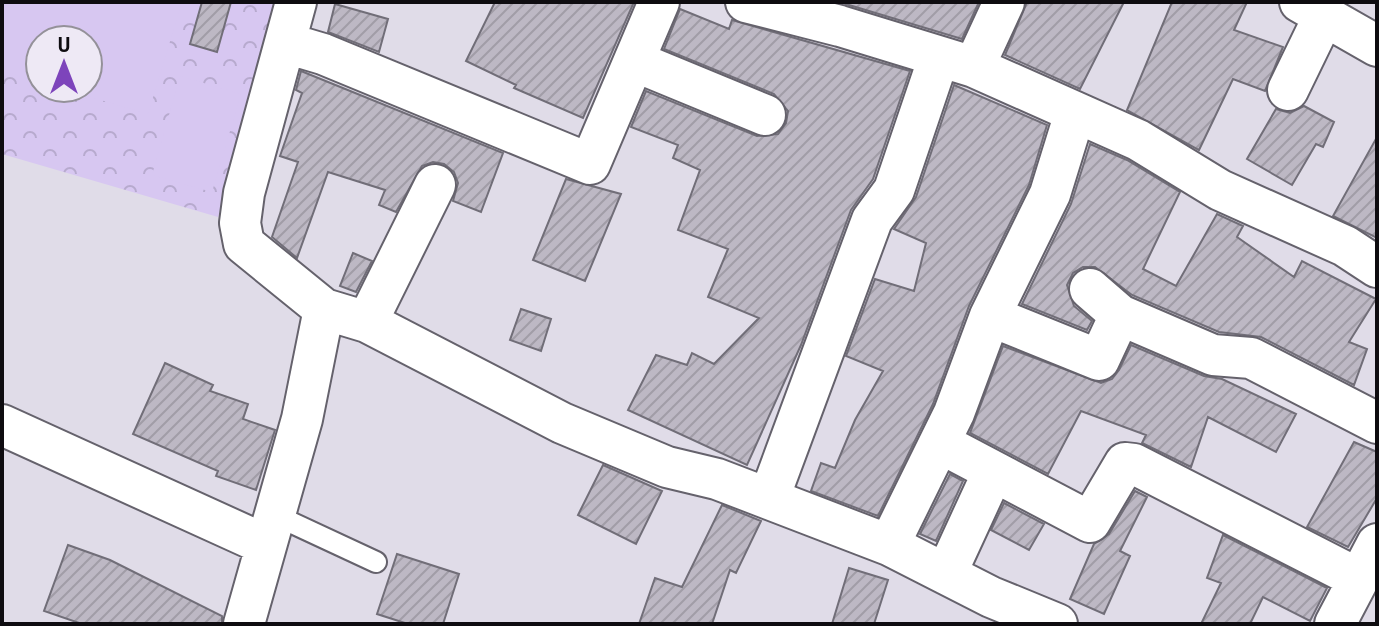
<svg xmlns="http://www.w3.org/2000/svg" width="1379" height="626" font-family="'Archivo Narrow',sans-serif">
  <style>
    .park { fill: url(#park-crowns); fill-rule: evenodd }
    .pitch { fill: #d7c7f1 }
    .building { fill: url(#building-hatch); stroke: #716e78; stroke-width: 2 }
    .lines { fill: none; stroke-linecap: round; stroke-linejoin: round }
    .lane-casing { stroke: #65626c; stroke-width: 24 }
    .street-casing { stroke: #65626c; stroke-width: 44 }
    .lane { stroke: #fff; stroke-width: 20 }
    .street { stroke: #fff; stroke-width: 40 }
  </style>
  <defs>
    <pattern id="park-crowns" width="20" height="18" patternUnits="userSpaceOnUse" patternTransform="scale(2)"><rect width="20" height="18" fill="#d7c7f1"/><path d="M2 6a3 3 0 1 1 6 0M12 15a3 3 0 1 1 6 0" fill="none" stroke="#b7aace"/></pattern>
    <pattern id="building-hatch" width="6" height="6" patternUnits="userSpaceOnUse" patternTransform="scale(2)"><rect width="6" height="6" fill="#bdb8c4"/><path d="M-1 1l2-2M0 6l6-6M5 7l2-2" fill="none" stroke="#a19da7"/></pattern>
  </defs>
  <rect width="100%" height="100%" fill="#e0dce8"/>
  <path class="park" d="M2,2H282L260,89L218,217L2,154ZM40,40H88V88H40Z"/>
  <path class="pitch" d="M2,2H182L148,114L60,88H88V40H40V82L2,71Z
    M180,76L241,94L212,192L152,175Z"/>
  <path class="building" d="M202,2H231L217,52L190,44Z
    M495,2H634L583,118L514,88L516,85L466,61Z
    M839,2H979L962,39Z
    M1027,2H1124L1080,89L1005,55Z
    M1172,2H1247L1234,30L1283,47L1265,91L1233,79L1199,150L1127,110Z
    M335,4L388,19L379,52L328,32Z
    M680,9L729,29L732,20L910,71L873,179L851,210L801,345L747,465L628,410L656,355L687,365L692,353L714,364L759,318L708,297L728,249L678,230L700,170L673,158L678,145L631,127L646,91L757,136L778,134L786,123L788,111L774,94L664,49Z
    M301,71L503,153L481,212L453,201L458,183L454,172L444,164L433,162L422,166L396,212L379,205L385,190L328,172L297,258L272,237L298,162L280,156L302,93L296,90Z
    M954,85L1047,125L1029,185L969,306L933,404L878,516L811,491L821,463L835,468L855,420L883,371L846,356L875,279L914,291L926,243L894,229L916,197Z
    M1304,106L1334,122L1323,147L1316,144L1292,185L1247,159L1276,109L1290,113Z
    M1377,137V238L1333,216Z
    M1090,144L1127,160L1180,192L1143,269L1176,286L1217,214L1243,226L1237,237L1294,277L1302,261L1376,299L1349,342L1367,349L1354,385L1261,337L1219,332L1132,295L1095,267H1083L1073,273L1067,285L1074,306L1092,321L1087,330L1022,304L1071,204Z
    M566,179L621,194L585,281L533,260Z
    M353,253L372,261L356,292L340,286Z
    M521,309L551,319L541,351L510,340Z
    M1131,345L1204,376L1222,379L1296,414L1276,452L1208,417L1191,467L1142,443L1146,435L1081,411L1048,474L970,433L1003,346L1101,383L1112,379L1119,370Z
    M165,363L213,385L210,391L248,404L243,419L275,430L256,490L216,476L218,471L133,434Z
    M1354,442L1377,452V498L1348,547L1307,527Z
    M603,465L662,491L636,544L578,515Z
    M950,474L963,481L936,541L920,534Z
    M1135,491L1147,497L1120,551L1130,556L1104,614L1070,599L1094,544L1109,534Z
    M1004,503L1044,524L1029,550L991,530Z
    M722,505L761,521L736,573L730,570L712,624H639L655,578L682,587Z
    M1223,535L1327,588L1310,621L1263,597L1250,624H1201L1221,583L1207,578Z
    M68,545L110,560L222,616V624H82L44,611Z
    M397,554L459,574L443,624H408L377,614Z
    M849,568L888,580L874,624H832Z"/>
  <g class="lines">
    <g class="lane-casing">
      <path id="lane" d="M275,515L376,562"/>
    </g>
    <g class="street-casing">
      <path id="street" d="M296,2L244,193L240,223L244,244L324,309L367,322L562,423L667,467L717,479L889,545L991,597L1057,624
        M746,2L840,26L974,67L1138,140L1220,190L1345,246L1377,267
        M1300,2L1377,46
        M286,43L323,54L590,164L659,2
        M634,61L765,115
        M974,67L1004,2
        M1288,90L1324,16
        M1090,289L1120,315
        M990,316L1099,360L1120,315L1213,355L1251,358L1377,423
        M367,322L435,185
        M2,425L266,545
        M940,443L1090,522L1125,463L1134,464L1359,579
        M769,498L872,220L894,190L939,57
        M889,545L954,413L990,316L1050,194L1075,113
        M946,574L993,472
        M244,624L302,419L324,309
        M1335,624L1377,544"/>
    </g>
    <use href="#lane" class="lane"/>
    <use href="#street" class="street"/>
  </g>
  <rect width="1379" height="626" fill="none" stroke="#0e0c10" stroke-width="8"/>
  <g transform="translate(64 64)"><circle r="38" fill="#eee9f5" stroke="#949199" stroke-width="2"/>
  <path d="M0-6L14 30L0 20L-14 30Z" fill="#7d44bb"/>
  <text y="-12" font-size="22" font-weight="bold" text-anchor="middle" fill="#0e0c10">U</text>
  </g>
</svg>
